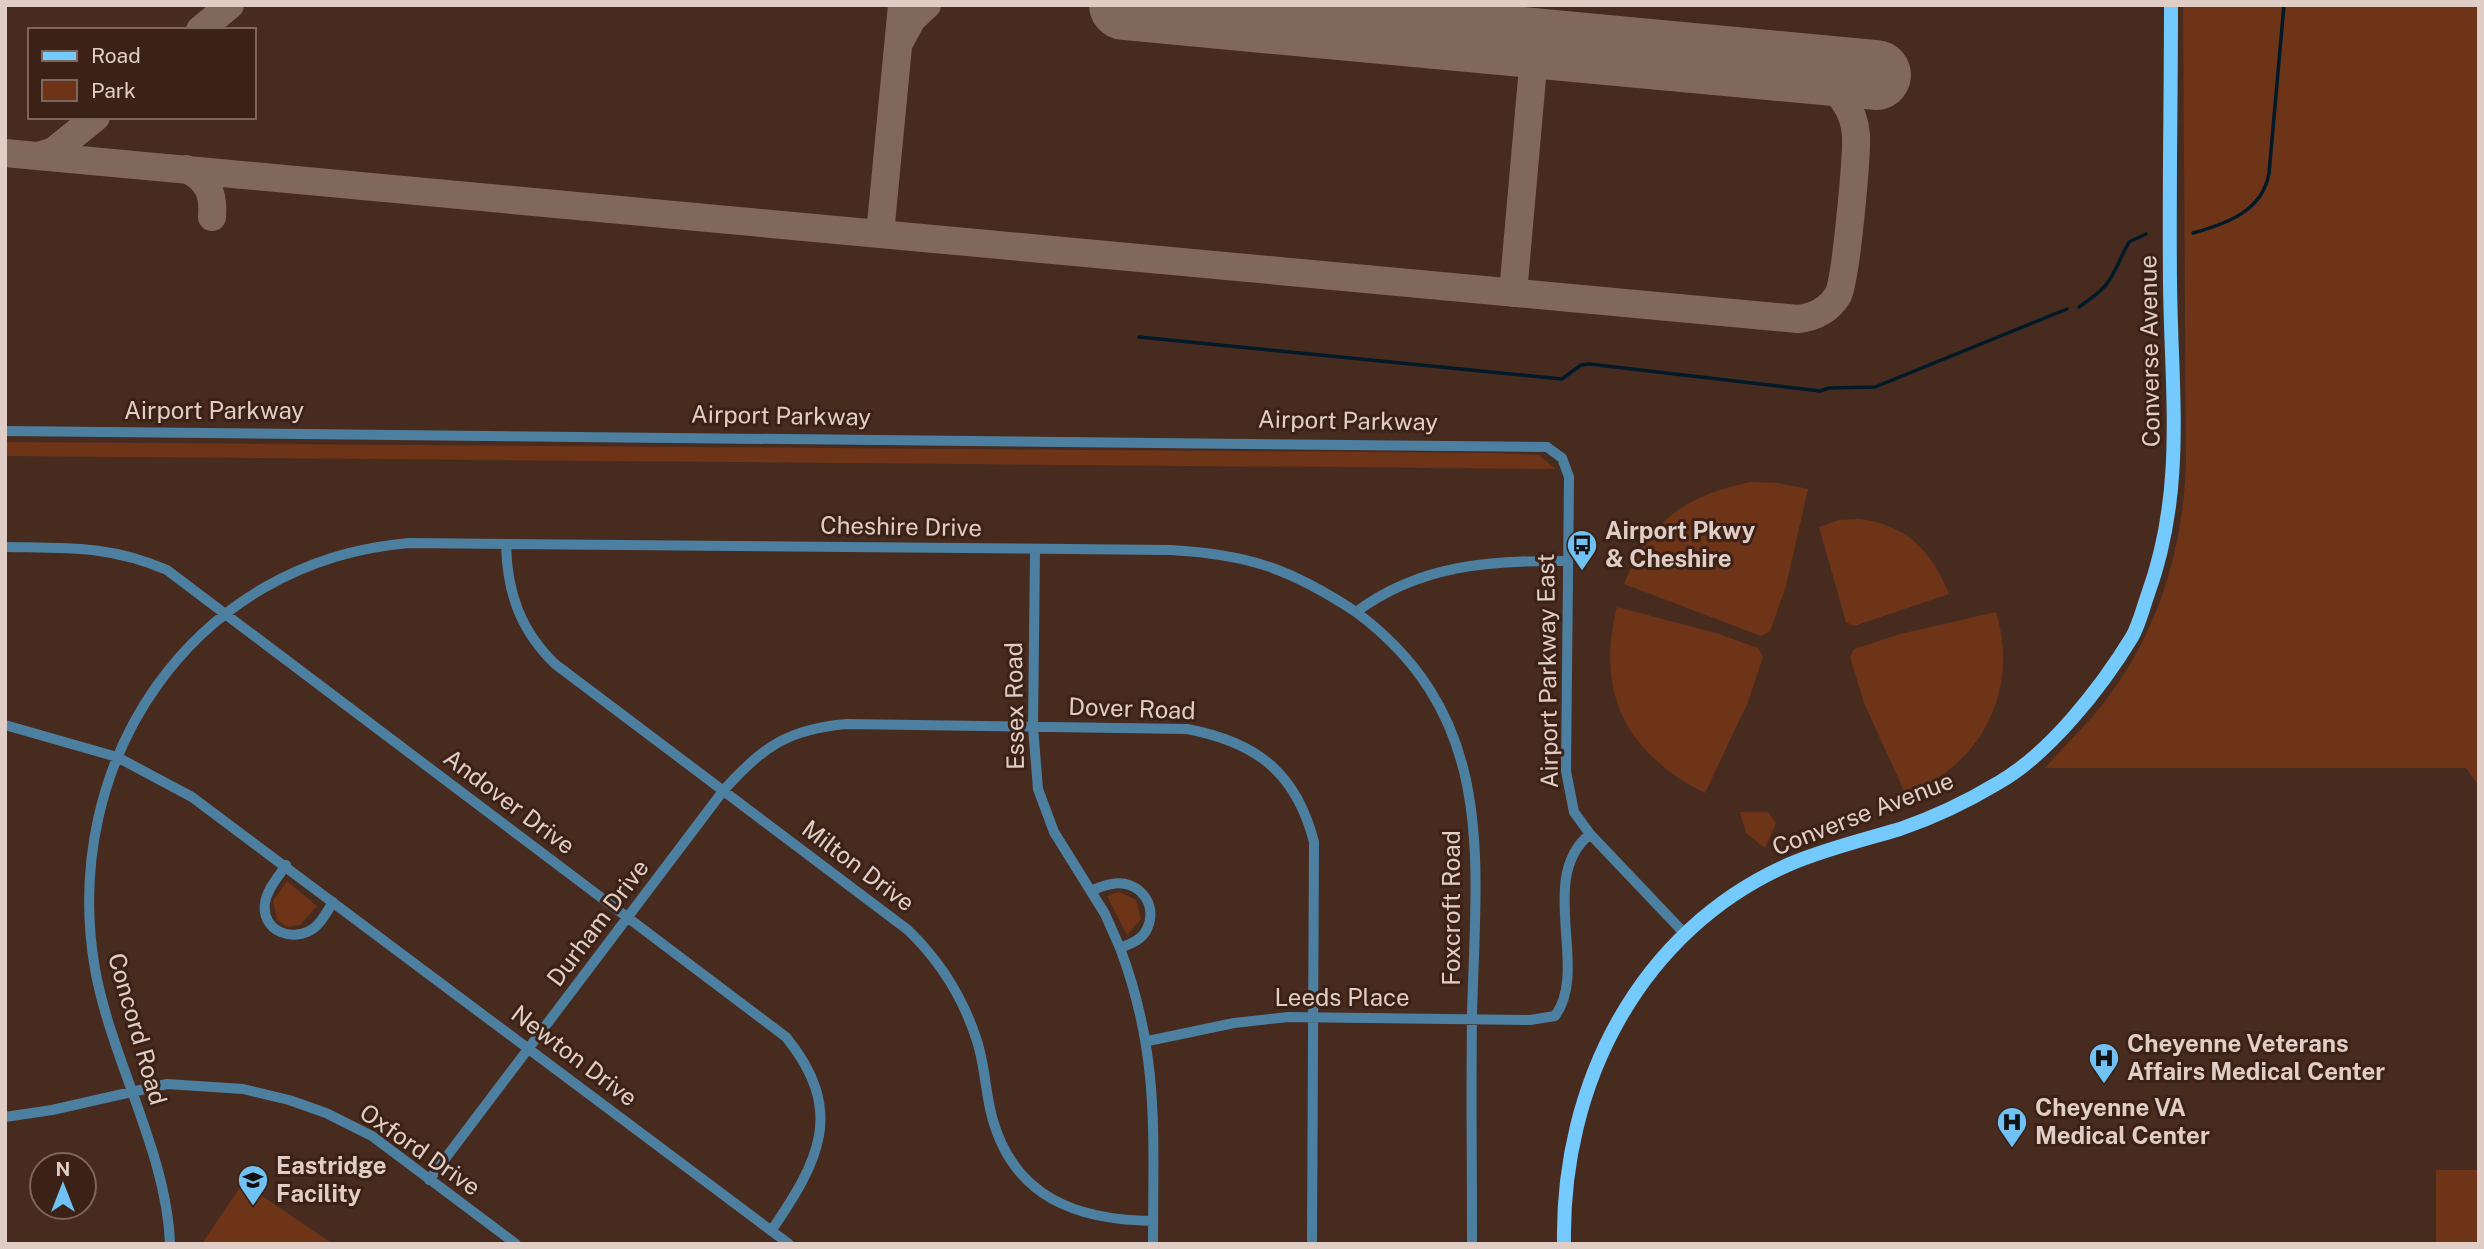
<svg xmlns="http://www.w3.org/2000/svg" width="2484" height="1249" font-family="'Public Sans',sans-serif">
  <style>
    .green { fill: #6e3418 }
    .lines { fill: none; stroke-linecap: round; stroke-linejoin: round }
    .stream { stroke: #021a28; stroke-width: 3.5 }
    .taxiway { stroke: #80685d; stroke-width: 28 }
    .runway { stroke: #80685d; stroke-width: 70 }
    .minor { stroke: #4d80a0; stroke-width: 10 }
    .major { stroke: #74c9fe; stroke-width: 14 }
    .labels { text-anchor: middle; stroke-width: 6; stroke-linejoin: round; paint-order: stroke }
    .street-label { font-size: 24px; fill: #e0cec6; stroke: #3c2116 }
    .poi-label { font-size: 24px; font-weight: bold; fill: #e0cec6; stroke: #3c2116; text-anchor: start }
  </style>
  <rect width="100%" height="100%" fill="#472b1f"/>
  <path class="green" d="M2183,5H2479V786L2466,768H2045C2065,745 2088,724 2106,700C2159,630 2183,549 2186,463Z
    M5,442L1495,453L1539,455L1555,469L5,456Z
    M1750,482L1779,483L1808,489L1786,586L1770,631L1761,636L1624,584C1650,521 1684,496 1750,482Z
    M1859,519C1907,524 1932,552 1949,594L1854,626L1846,622L1819,527L1839,520Z
    M1617,607L1716,633L1758,648L1763,657L1748,702L1705,793C1627,754 1595,694 1617,607Z
    M1996,612C2020,688 1982,768 1905,793L1864,703L1850,657L1854,649L1900,634Z
    M1740,812H1768L1776,823L1765,848L1746,833Z
    M287,881L317,906L300,925L287,927L277,920L273,901Z
    M1119,892L1136,900L1141,919L1127,935L1107,896Z
    M2436,1170H2479V1244H2436Z
    M243,1183L333,1244L203,1242Z"/>
  <g class="lines">
    <path class="stream" d="M2193,233C2226,224 2263,211 2269,173L2284,5
      M2079,307C2115,283 2110,277 2129,242L2146,234
      M1139,337L1562,379L1581,365L1589,364L1820,391L1829,388L1875,387L2067,309"/>
    <path class="taxiway" d="M200,30L230,5
      M1500,40C1518,44 1529,48 1533,67L1513,293
      M900,41L912,19L927,5
      M5,153L1798,319C1815,317 1829,310 1838,295C1846,280 1857,156 1856,135C1855,124 1852,113 1846,104C1831,78 1805,72 1778,66
      M38,156L54,151L96,117
      M186,169C208,179 214,194 212,217
      M880,234L902,5"/>
    <path class="runway" d="M1124,5L1876,75"/>
    <path class="minor" d="M5,431L1547,447L1562,458L1569,477L1566,771L1574,812L1590,834L1686,935
      M506,544C507,592 520,630 555,664L908,930C940,961 962,995 976,1038C985,1063 985,1091 992,1117C1014,1198 1077,1220 1153,1221
      M5,547C67,548 108,545 167,570L786,1037C846,1111 819,1161 771,1231
      M1035,550L1033,727L1038,789L1054,832L1105,914L1120,948
      M1356,612C1498,718 1476,858 1472,1015C1471,1091 1472,1167 1472,1244
      M5,725L117,757L192,797L789,1244
      M286,865C279,876 267,889 265,903C261,932 294,943 314,928C322,922 328,910 333,902
      M1091,891C1097,888 1105,885 1112,884C1138,879 1159,904 1147,929C1142,940 1130,944 1120,948C1160,1054 1153,1134 1153,1244
      M1148,1041L1234,1023L1288,1017L1530,1020L1555,1016C1590,969 1536,878 1590,834
      M5,1117L52,1110L167,1084L243,1089L289,1100L326,1113L372,1136L516,1244
      M429,1180L723,791C762,747 788,729 847,724L1187,729C1256,742 1296,772 1314,842L1312,1244
      M170,1244C167,1153 111,1059 95,969C59,761 193,561 409,543L1170,550C1248,554 1291,569 1356,612C1419,565 1490,560 1567,561"/>
    <path class="major" d="M1564,1244C1561,1085 1639,930 1790,864C1825,849 1863,840 1900,829C1932,818 1968,801 1998,783C2049,754 2101,688 2132,637C2139,625 2143,608 2148,594C2186,489 2171,391 2170,282C2169,190 2171,98 2171,5"/>
  </g>
  <defs>
    <g id="bus-pin" transform="scale(1.575)"><path d="M0 17L-7.5 6A9.5 9.5 0 1 1 7.5 6Z" fill="#70c2f4" stroke="#3c2116"/><path d="M-5-6H5V4H4V6H2V4H-2V6H-4V4H-5ZM-3.5-4V0h7V-4ZM-3.5 1.2v1.5H-2V1.2ZM2 1.2v1.5H3.5V1.2Z" fill="#111"/></g>
    <g id="hospital-pin" transform="scale(1.575)"><path d="M0 17L-7.5 6A9.5 9.5 0 1 1 7.5 6Z" fill="#70c2f4" stroke="#3c2116"/><path d="M-5-5h3v3.5h4V-5h3V5h-3V1.5h-4V5h-3Z" fill="#111"/></g>
    <g id="school-pin" transform="scale(1.575)"><path d="M0 17L-7.5 6A9.5 9.5 0 1 1 7.5 6Z" fill="#70c2f4" stroke="#3c2116"/><path d="M0-5L7-2L0 1L-7-2ZM-4 1L0 2.5L4 1V4Q0 6-4 4Z" fill="#111"/></g>
  </defs>
  <g fill-rule="evenodd">
    <use href="#bus-pin" x="1582" y="545"/>
    <use href="#hospital-pin" x="2104" y="1058"/>
    <use href="#hospital-pin" x="2012" y="1122"/>
    <use href="#school-pin" x="253" y="1180"/>
  </g>
  <g class="labels">
    <g class="street-label">
      <text transform="translate(2150 351) rotate(-91)" y="8">Converse Avenue</text>
      <text x="214" y="419">Airport Parkway</text>
      <text transform="translate(781 416) rotate(1)" y="8">Airport Parkway</text>
      <text transform="translate(1348 421) rotate(1)" y="8">Airport Parkway</text>
      <text transform="translate(901 527) rotate(1)" y="8">Cheshire Drive</text>
      <text transform="translate(1548 671) rotate(-91)" y="8">Airport Parkway East</text>
      <text transform="translate(1015 706) rotate(-91)" y="8">Essex Road</text>
      <text transform="translate(1132 709) rotate(2)" y="8">Dover Road</text>
      <text transform="translate(509 802) rotate(37)" y="8">Andover Drive</text>
      <text transform="translate(1863 814) rotate(-21)" y="8">Converse Avenue</text>
      <text transform="translate(858 866) rotate(37)" y="8">Milton Drive</text>
      <text transform="translate(1452 908) rotate(-90)" y="8">Foxcroft Road</text>
      <text transform="translate(598 923) rotate(-53)" y="8">Durham Drive</text>
      <text x="1342" y="1006">Leeds Place</text>
      <text transform="translate(137 1029) rotate(74)" y="8">Concord Road</text>
      <text transform="translate(574 1056) rotate(37)" y="8">Newton Drive</text>
      <text transform="translate(420 1150) rotate(35)" y="8">Oxford Drive</text>
    </g>
    <g class="poi-label">
      <text x="1605" y="539">Airport Pkwy<tspan x="1605" dy="28">&amp; Cheshire</tspan></text>
      <text x="2127" y="1052">Cheyenne Veterans<tspan x="2127" dy="28">Affairs Medical Center</tspan></text>
      <text x="2035" y="1116">Cheyenne VA<tspan x="2035" dy="28">Medical Center</tspan></text>
      <text x="276" y="1174">Eastridge<tspan x="276" dy="28">Facility</tspan></text>
    </g>
  </g>
  <rect width="2484" height="1249" fill="none" stroke="#e0cec6" stroke-width="14"/>
  <rect x="28" y="28" width="228" height="91" fill="#3c2116" stroke="#7e665c" stroke-width="2"/>
  <rect x="42" y="51" width="35" height="10" fill="#74c9fe" stroke="#7e665c" stroke-width="2"/>
  <text x="91" y="63" font-size="21" fill="#e0cec6">Road</text>
  <rect x="42" y="80" width="35" height="21" fill="#6e3418" stroke="#7e665c" stroke-width="2"/>
  <text x="91" y="98" font-size="21" fill="#e0cec6">Park</text>
  <g transform="translate(63 1186)"><circle r="33" fill="#3c2116" stroke="#7e665c" stroke-width="2"/>
  <path d="M0-5L12 26L0 18L-12 26Z" fill="#70c2f4"/>
  <text y="-10" font-size="19" font-weight="bold" text-anchor="middle" fill="#e0cec6">N</text>
  </g>
</svg>
